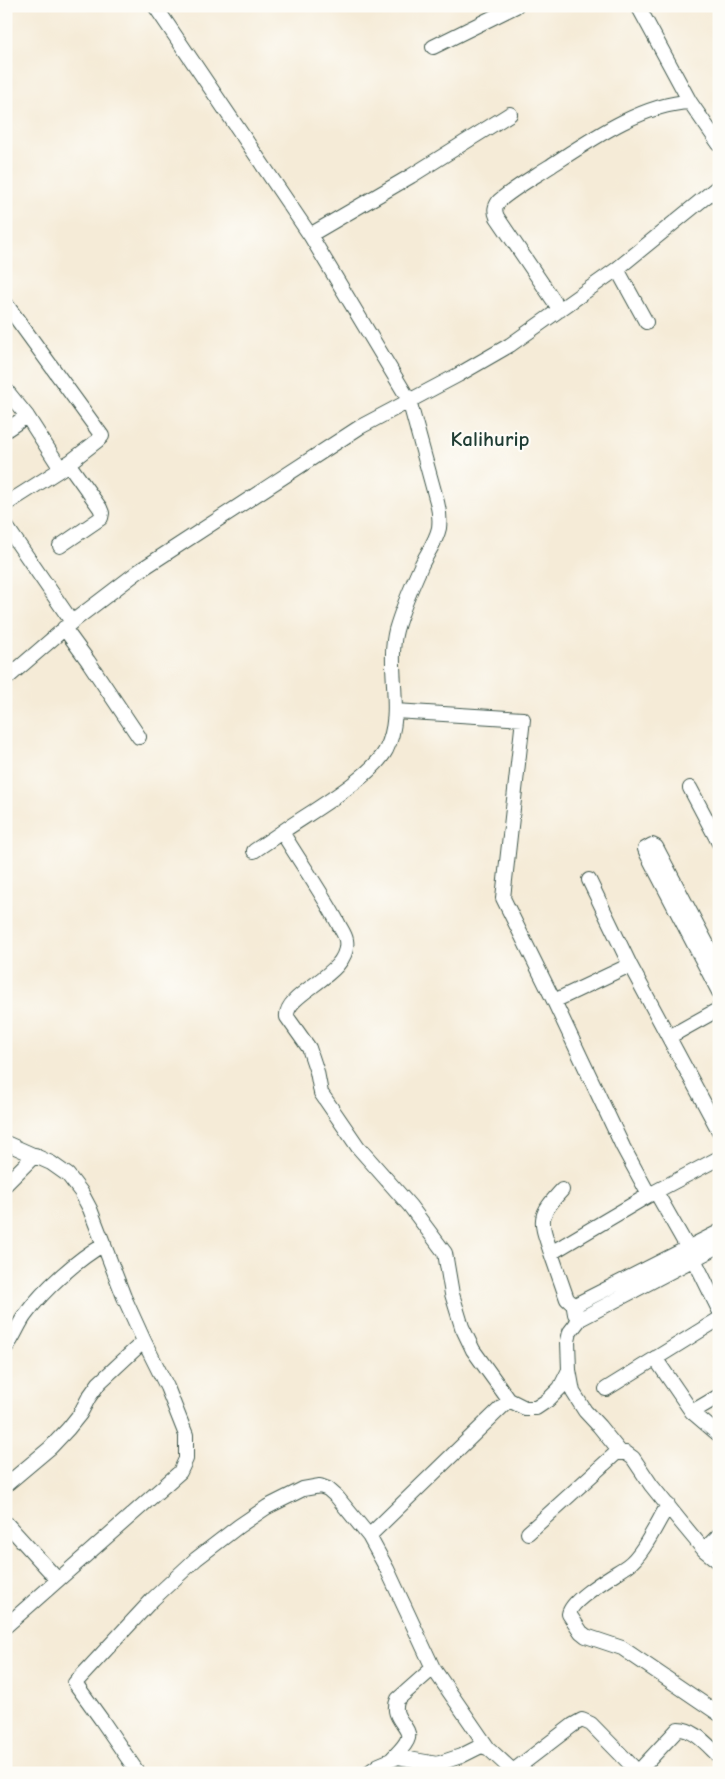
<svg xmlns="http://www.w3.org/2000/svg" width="725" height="1779" font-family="'Comic Neue',sans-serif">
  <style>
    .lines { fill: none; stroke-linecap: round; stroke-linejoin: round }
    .minor-casing { stroke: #3f574c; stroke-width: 16 }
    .minor { stroke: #fff; stroke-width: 14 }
    .labels { text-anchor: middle; stroke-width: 4.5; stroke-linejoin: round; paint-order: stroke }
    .quarter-label { font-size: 21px; font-weight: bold; fill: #1f3d34; stroke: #fdfcf7 }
  </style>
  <rect width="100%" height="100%" fill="#fdfcf7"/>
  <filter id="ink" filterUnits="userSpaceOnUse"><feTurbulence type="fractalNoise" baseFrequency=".02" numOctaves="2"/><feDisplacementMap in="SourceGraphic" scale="10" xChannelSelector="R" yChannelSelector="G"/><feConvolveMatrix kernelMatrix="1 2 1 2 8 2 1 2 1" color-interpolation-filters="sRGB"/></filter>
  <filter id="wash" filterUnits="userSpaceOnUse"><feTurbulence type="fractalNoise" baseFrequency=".0096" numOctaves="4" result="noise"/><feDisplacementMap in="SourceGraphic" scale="20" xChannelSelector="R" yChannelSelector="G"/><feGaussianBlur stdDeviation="1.12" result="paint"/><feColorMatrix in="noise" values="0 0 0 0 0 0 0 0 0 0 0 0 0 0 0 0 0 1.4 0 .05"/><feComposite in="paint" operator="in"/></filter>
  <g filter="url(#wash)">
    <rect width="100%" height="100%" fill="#f5ebd7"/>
  </g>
  <g filter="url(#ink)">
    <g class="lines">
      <g class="minor-casing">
        <path id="minor" d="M155,6L310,235L409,400L437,502C439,510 440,520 439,528C436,542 427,553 421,566C412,586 402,609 396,630C386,670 405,712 386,750C371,778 309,813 282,832C300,862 321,891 338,923C340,928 345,934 346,940C352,975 284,992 287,1017L309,1048L317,1072L321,1093L358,1147L410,1206L445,1253L452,1294L462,1327L473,1350L509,1400L525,1408H536L548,1400L560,1388L569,1370
          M638,6L690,102
          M433,47L516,6
          M310,235L411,176L510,114
          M617,269L646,322
          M6,304L102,436L97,441L61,469L6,504
          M560,310L497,217C494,210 495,207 499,201C514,188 532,178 549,167C589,141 641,104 690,102L719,144
          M6,390L27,416L61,469
          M6,430L27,416
          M6,526L72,622
          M60,546L101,518L102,513L100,508L68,463
          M64,628L88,661L139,737
          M6,679L72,622L139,571L360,427L458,375L510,345L617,269L719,186
          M395,711L523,719L503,898L554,1001
          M690,788L719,843
          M254,851L282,832
          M589,880L630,965L719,1131
          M630,965L554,1001L623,1147L649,1195
          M719,967L656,847L652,845L645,849L647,854L719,992
          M669,1037L719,1009
          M6,1143L51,1163L68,1175L81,1192L90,1209L124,1297L144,1341L167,1387L186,1435V1459L180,1472L6,1626
          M6,1184L35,1155
          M562,1190C537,1217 540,1220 551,1253L649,1195L719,1158
          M656,1192L694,1259L719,1310
          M719,1232L579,1303L574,1308L575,1314L580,1319L719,1246
          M551,1253L567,1299L576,1307
          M580,1319L570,1332L568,1341L569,1370L573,1392L585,1411L599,1426L620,1452
          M6,1347C14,1338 18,1324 26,1314C44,1289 78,1259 104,1244
          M655,1358L692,1412L719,1435
          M606,1389L719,1319
          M692,1412L719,1396
          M6,1485L50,1448L68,1429L80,1414L89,1397L99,1383L144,1341
          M668,1505C657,1523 643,1555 627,1566C614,1575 571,1599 569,1614L581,1632L586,1636L622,1648L719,1714
          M6,1523L58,1580
          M528,1533L614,1455L617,1453H626L633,1458L651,1485L680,1521L704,1550L719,1562
          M369,1536L509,1400
          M704,1550L719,1535
          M433,1668L488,1748
          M513,1771L573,1725L582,1720L591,1724L638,1772
          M138,1773L101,1719L75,1683L153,1599L196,1559L239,1526L267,1507L303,1489L320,1486L328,1489L337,1497L369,1536L387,1569L433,1668L398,1699C389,1718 411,1726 408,1738C406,1746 396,1754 391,1760
          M368,1773L379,1765L398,1757L437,1764L461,1756L481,1746L488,1748L515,1773
          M637,1773L678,1729C695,1729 707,1745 719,1756"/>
      </g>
      <use href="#minor" class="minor"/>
    </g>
  </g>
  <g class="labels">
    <g class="quarter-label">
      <text x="490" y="446">Kalihurip</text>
    </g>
  </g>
  <rect width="725" height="1779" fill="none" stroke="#fdfcf7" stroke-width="25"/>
</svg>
